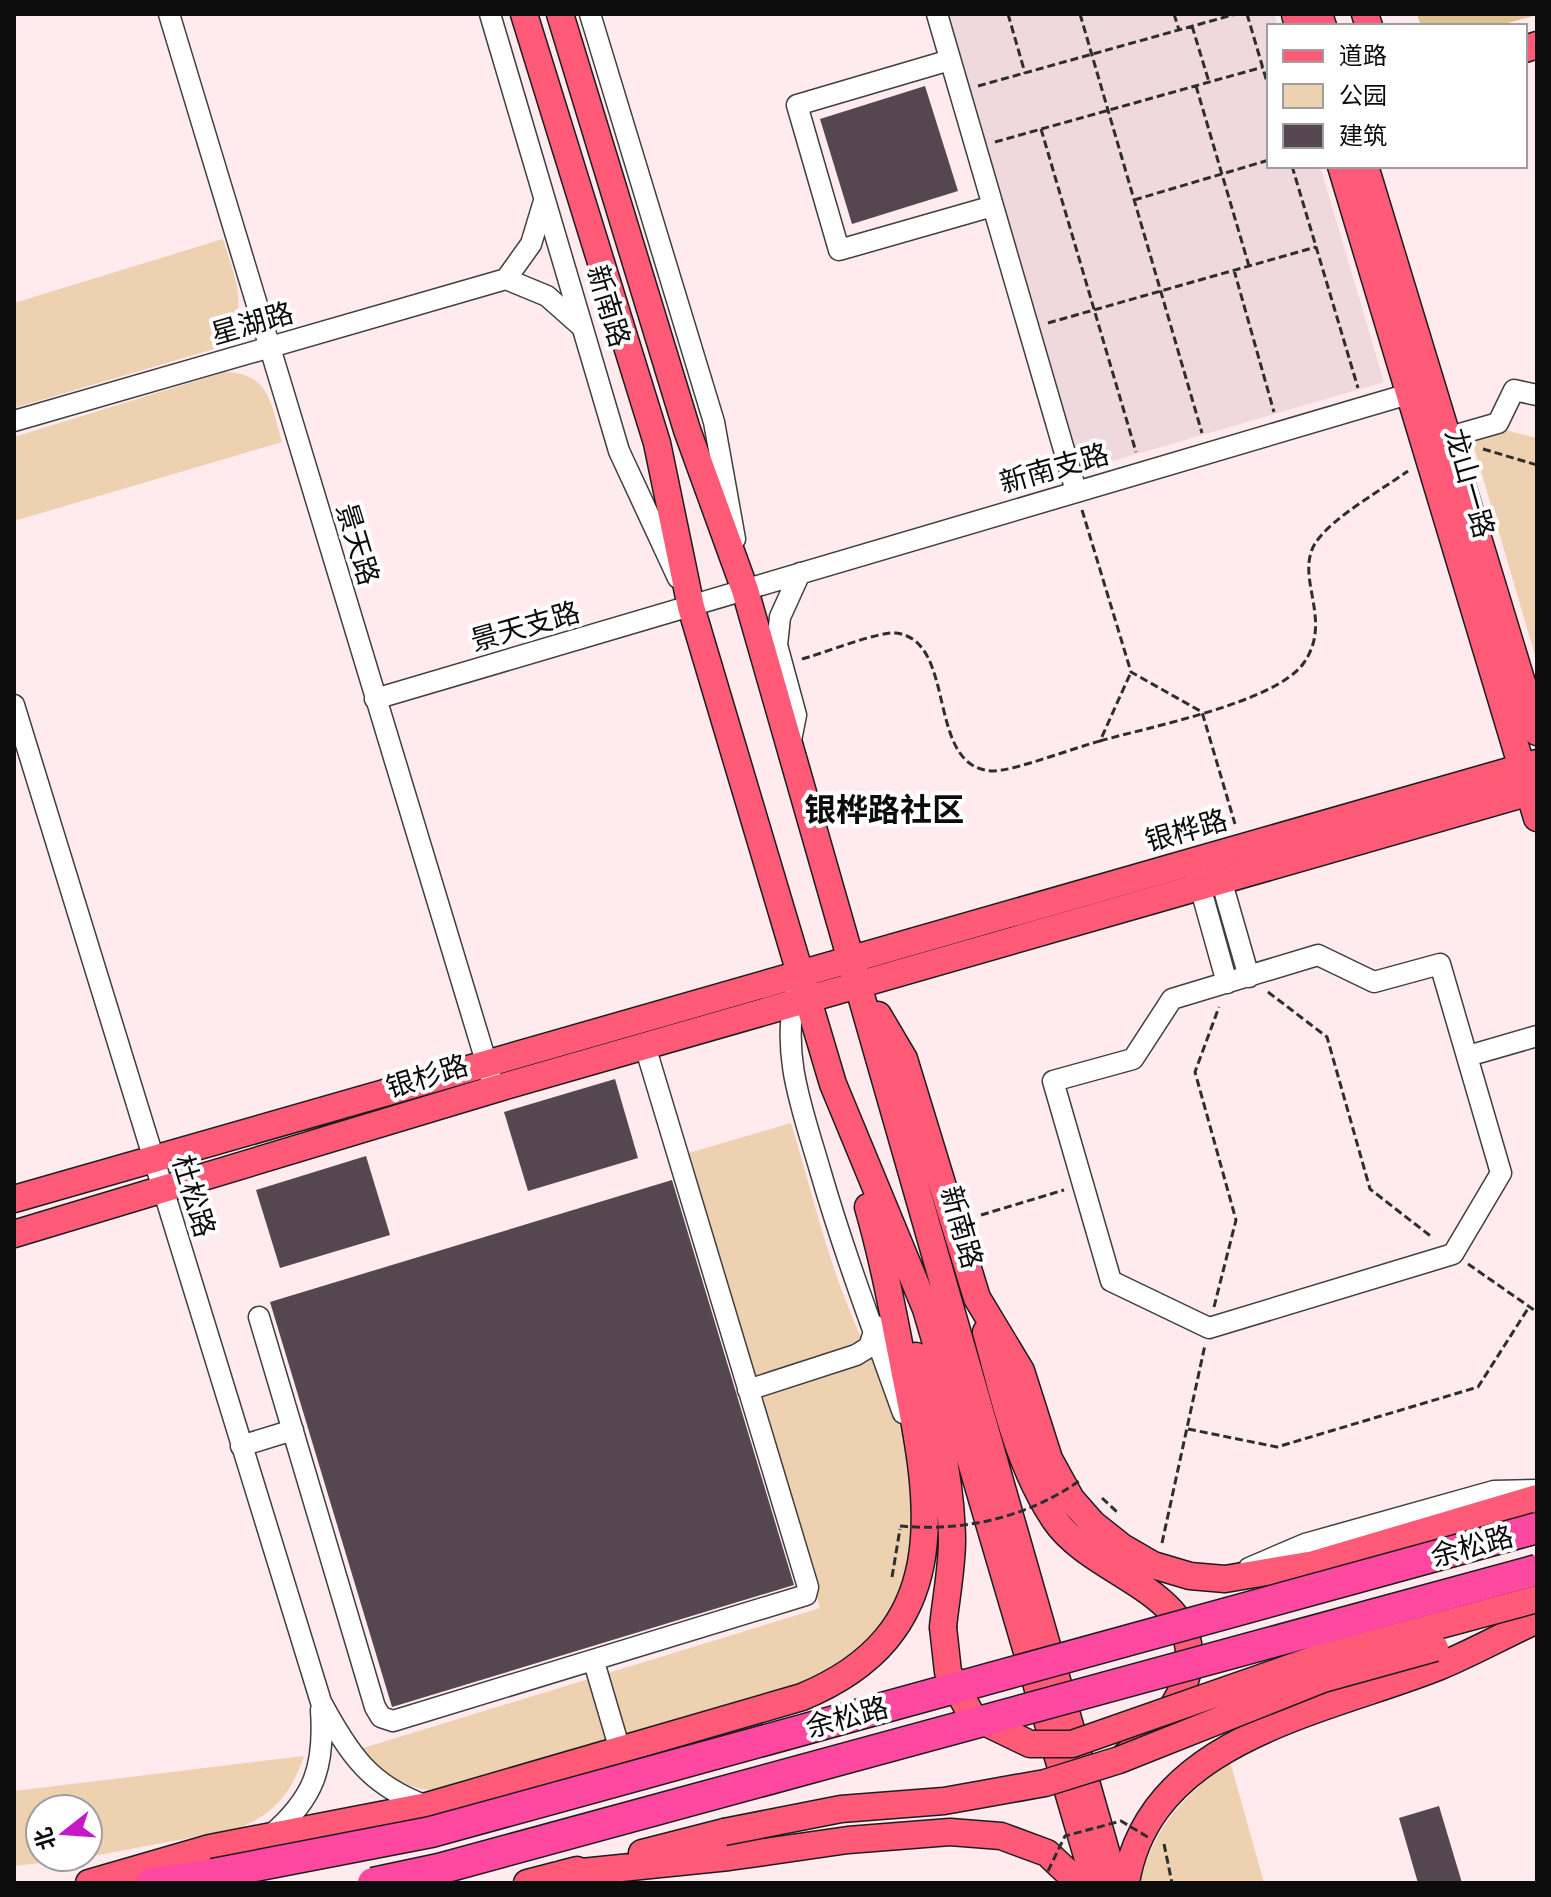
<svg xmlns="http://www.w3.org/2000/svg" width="1551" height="1897" font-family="'Playfair Display','Noto Sans SC',serif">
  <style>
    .green { fill: #edd1b0; fill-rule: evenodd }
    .forest { fill: #dfc08e }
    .plaza { fill: #efd9dd }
    .building { fill: #55474f }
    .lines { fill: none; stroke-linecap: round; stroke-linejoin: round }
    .minor-casing { stroke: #3f3f3f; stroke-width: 23 }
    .major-casing { stroke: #1d1d1d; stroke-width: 29 }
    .highway-casing { stroke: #1d1d1d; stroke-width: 33 }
    .path { stroke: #2e2e2e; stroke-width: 3; stroke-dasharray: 8 4; stroke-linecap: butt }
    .minor { stroke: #fff; stroke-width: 20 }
    .major { stroke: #ff5a78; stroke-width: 26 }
    .highway { stroke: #ff48a0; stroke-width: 30 }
    .major-bridge-casing { stroke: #1d1d1d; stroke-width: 29; stroke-linecap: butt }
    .highway-bridge-casing { stroke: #1d1d1d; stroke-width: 33; stroke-linecap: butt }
    .path-bridge { stroke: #2e2e2e; stroke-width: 3; stroke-dasharray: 8 4; stroke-linecap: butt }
    .major-bridge { stroke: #ff5a78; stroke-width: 26 }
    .highway-bridge { stroke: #ff48a0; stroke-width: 30 }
    .labels { text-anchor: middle; stroke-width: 8; stroke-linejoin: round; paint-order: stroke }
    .street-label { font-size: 28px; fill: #0c0c0c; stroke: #fff }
    .quarter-label { font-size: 32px; font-weight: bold; fill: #0c0c0c; stroke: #fff }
  </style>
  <rect width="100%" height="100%" fill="#ffeaed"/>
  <path class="green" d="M223,239C237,286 253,311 214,349L14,408V303Z
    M225,372C271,373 271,406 282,442L14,521V437Z
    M1466,420L1537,438V662L1532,645Z
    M791,1123C811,1188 827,1259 854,1321C862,1342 876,1360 884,1381C915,1459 934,1552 883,1627C871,1644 851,1660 836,1675L439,1790C404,1792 385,1771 360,1749L820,1608L685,1154Z
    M304,1756C291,1794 274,1814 237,1829L77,1859L14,1866V1791ZM40,1809H88V1857H40Z
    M1230,1761L1264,1883H1141C1151,1829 1187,1793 1230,1761Z"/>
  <path class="forest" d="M1417,14H1537V15L1497,26H1421Z"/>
  <path class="plaza" d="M948,14H1274L1278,26H1269V166H1320L1384,382L1082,470Z"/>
  <path class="building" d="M925,86L958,191L852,224L820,119Z
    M615,1079L638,1158L528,1191L504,1112Z
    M366,1156L390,1235L280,1268L256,1190Z
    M672,1180L794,1585L392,1707L270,1302Z
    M1439,1806L1462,1883H1418L1399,1818Z"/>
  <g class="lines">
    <g class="minor-casing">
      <path id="minor" d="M169,14L491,1078
        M490,14L619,451L678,578
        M590,14L714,422L735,539
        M937,14L1076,491
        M950,60L797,105L839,250L993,206
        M506,279L547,296L582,327
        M506,279L531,244L544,201
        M14,421L506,279
        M1449,437L1498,423L1514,390L1537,395
        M375,699L1422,390
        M14,705L321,1702C349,1754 370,1786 427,1806
        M790,745L796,715L777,645L780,617L800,573
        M1218,869L1249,977
        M1196,872L1227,983
        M1318,955L1374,982L1440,964L1501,1173L1453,1254L1209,1328L1111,1281L1053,1081L1133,1059L1172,999Z
        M796,992C780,1054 803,1111 820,1170C844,1253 874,1332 903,1413
        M1468,1056L1537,1036
        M259,1317L375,1707L381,1717L393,1721L806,1595L808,1587L645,1046
        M748,1390L856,1355L869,1347L876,1326
        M241,1446L293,1430
        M1249,1568L1305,1544L1494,1491L1537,1490
        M594,1662L620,1750
        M271,1835C314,1798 325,1767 321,1710"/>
    </g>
    <g class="major-casing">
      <path id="major" d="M524,14L657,443L691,607L833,1084L926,1309L1095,1883
        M560,14L687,430L745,590L1115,1883
        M1295,14L1298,26
        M1319,14L1323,26
        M1365,14L1369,26
        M1525,49L1537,45
        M1341,166L1537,818
        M1365,166L1537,732
        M878,1015L904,1059L977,1298L1021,1371L1049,1459L1071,1499L1093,1524L1122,1547L1153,1565L1190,1576L1225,1579L1314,1564L1537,1498
        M14,1199L1537,763
        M14,1234L495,1089L1537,790
        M986,1332C1004,1396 1017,1464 1055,1520C1093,1576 1202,1591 1188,1669C1181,1707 1154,1732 1125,1756
        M916,1356C936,1416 951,1476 952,1540C952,1568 946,1598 943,1627
        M642,1853L724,1832
        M562,1874L729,1857L848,1840L950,1832L1001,1836L1047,1853L1079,1883
        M89,1883L210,1848L427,1806L802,1697C954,1634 933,1509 905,1374C894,1318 884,1262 868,1207
        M527,1883L577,1870
        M1126,1883C1149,1738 1325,1712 1438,1667C1472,1653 1504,1635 1537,1620"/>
    </g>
    <g class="highway-casing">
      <path id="highway" d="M151,1883L213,1874"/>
    </g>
    <path class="path" d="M1008,14L1025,73
      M1080,14L1202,433
      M1174,14L1179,30
      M1247,14L1269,89
      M1192,26L1209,82
      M978,86L1236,14
      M1196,86L1249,266
      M1041,129L1136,452
      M995,142L1263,67
      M1292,166L1358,388
      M1134,200L1269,160
      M1234,270L1274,412
      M1048,323L1316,247
      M1483,449L1537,465
      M1082,510L1131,672L1202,712L1235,824
      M802,659C821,654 879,631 896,633C959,641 924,770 994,771C1013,771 1077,747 1100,741L1131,672
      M1100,741C1148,727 1274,703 1303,664C1335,620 1293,577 1316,542C1333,517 1383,489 1408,471
      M1268,992L1327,1037L1370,1189L1433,1238
      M981,1215L1064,1190
      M1468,1264L1537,1312
      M1214,1307L1236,1220L1195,1072L1219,1007
      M1188,1429L1277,1447L1478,1387L1529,1307
      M1102,1498L1117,1512
      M1162,1543L1205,1345
      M892,1577L900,1529
      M1164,1844L1172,1883"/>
    <use href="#minor" class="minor"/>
    <use href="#major" class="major"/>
    <use href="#highway" class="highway"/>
    <g class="major-bridge-casing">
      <path id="major-bridge" d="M943,1627L948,1672L972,1716L1030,1744H1072L1318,1658L1537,1599
        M724,1832L841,1809L944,1801L1045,1783L1119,1760L1323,1679L1435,1648"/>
    </g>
    <g class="highway-bridge-casing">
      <path id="highway-bridge" d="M213,1874L431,1832L1537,1528
        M373,1883L439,1869L1537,1570"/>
    </g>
    <path class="path-bridge" d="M900,1526C965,1532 1029,1517 1082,1479
      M1048,1871L1065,1836L1121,1821L1151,1839"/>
    <use href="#major-bridge" class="major-bridge"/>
    <use href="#highway-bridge" class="highway-bridge"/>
  </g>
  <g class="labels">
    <g class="street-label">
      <text transform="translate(609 306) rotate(73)" y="10">新南路</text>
      <text transform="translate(252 323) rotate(-16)" y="10">星湖路</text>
      <text transform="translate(1054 468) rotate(-16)" y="10">新南支路</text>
      <text transform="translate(1470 483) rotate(74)" y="10">龙山一路</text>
      <text transform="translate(358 544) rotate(73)" y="10">景天路</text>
      <text transform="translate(525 626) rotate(-16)" y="10">景天支路</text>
      <text transform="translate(1186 830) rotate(-16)" y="10">银桦路</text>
      <text transform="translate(427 1076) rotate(-17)" y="10">银杉路</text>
      <text transform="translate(194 1196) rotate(73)" y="10">杜松路</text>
      <text transform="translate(962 1227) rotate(74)" y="10">新南路</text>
      <text transform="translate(1472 1546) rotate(-15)" y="10">余松路</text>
      <text transform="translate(847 1717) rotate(-15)" y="10">余松路</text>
    </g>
    <g class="quarter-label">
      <text x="884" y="821">银桦路社区</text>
    </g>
  </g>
  <rect width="1551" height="1897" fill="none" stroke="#0c0c0c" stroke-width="32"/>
  <rect x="1267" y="24" width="260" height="144" fill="#ffffff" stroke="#9e9e9e" stroke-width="2"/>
  <rect x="1283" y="50" width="40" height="12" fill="#ff5a78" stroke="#9e9e9e" stroke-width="2"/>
  <text x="1339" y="64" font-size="24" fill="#0c0c0c">道路</text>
  <rect x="1283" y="84" width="40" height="24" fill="#edd1b0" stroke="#9e9e9e" stroke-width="2"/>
  <text x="1339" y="104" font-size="24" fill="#0c0c0c">公园</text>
  <rect x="1283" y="124" width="40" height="24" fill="#55474f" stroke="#9e9e9e" stroke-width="2"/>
  <text x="1339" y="144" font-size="24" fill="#0c0c0c">建筑</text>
  <g transform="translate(64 1833) rotate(253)"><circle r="38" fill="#ffffff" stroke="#9e9e9e" stroke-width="2"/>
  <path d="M0-6L14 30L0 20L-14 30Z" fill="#c916c6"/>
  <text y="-12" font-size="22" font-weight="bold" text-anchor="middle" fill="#0c0c0c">北</text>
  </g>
</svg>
